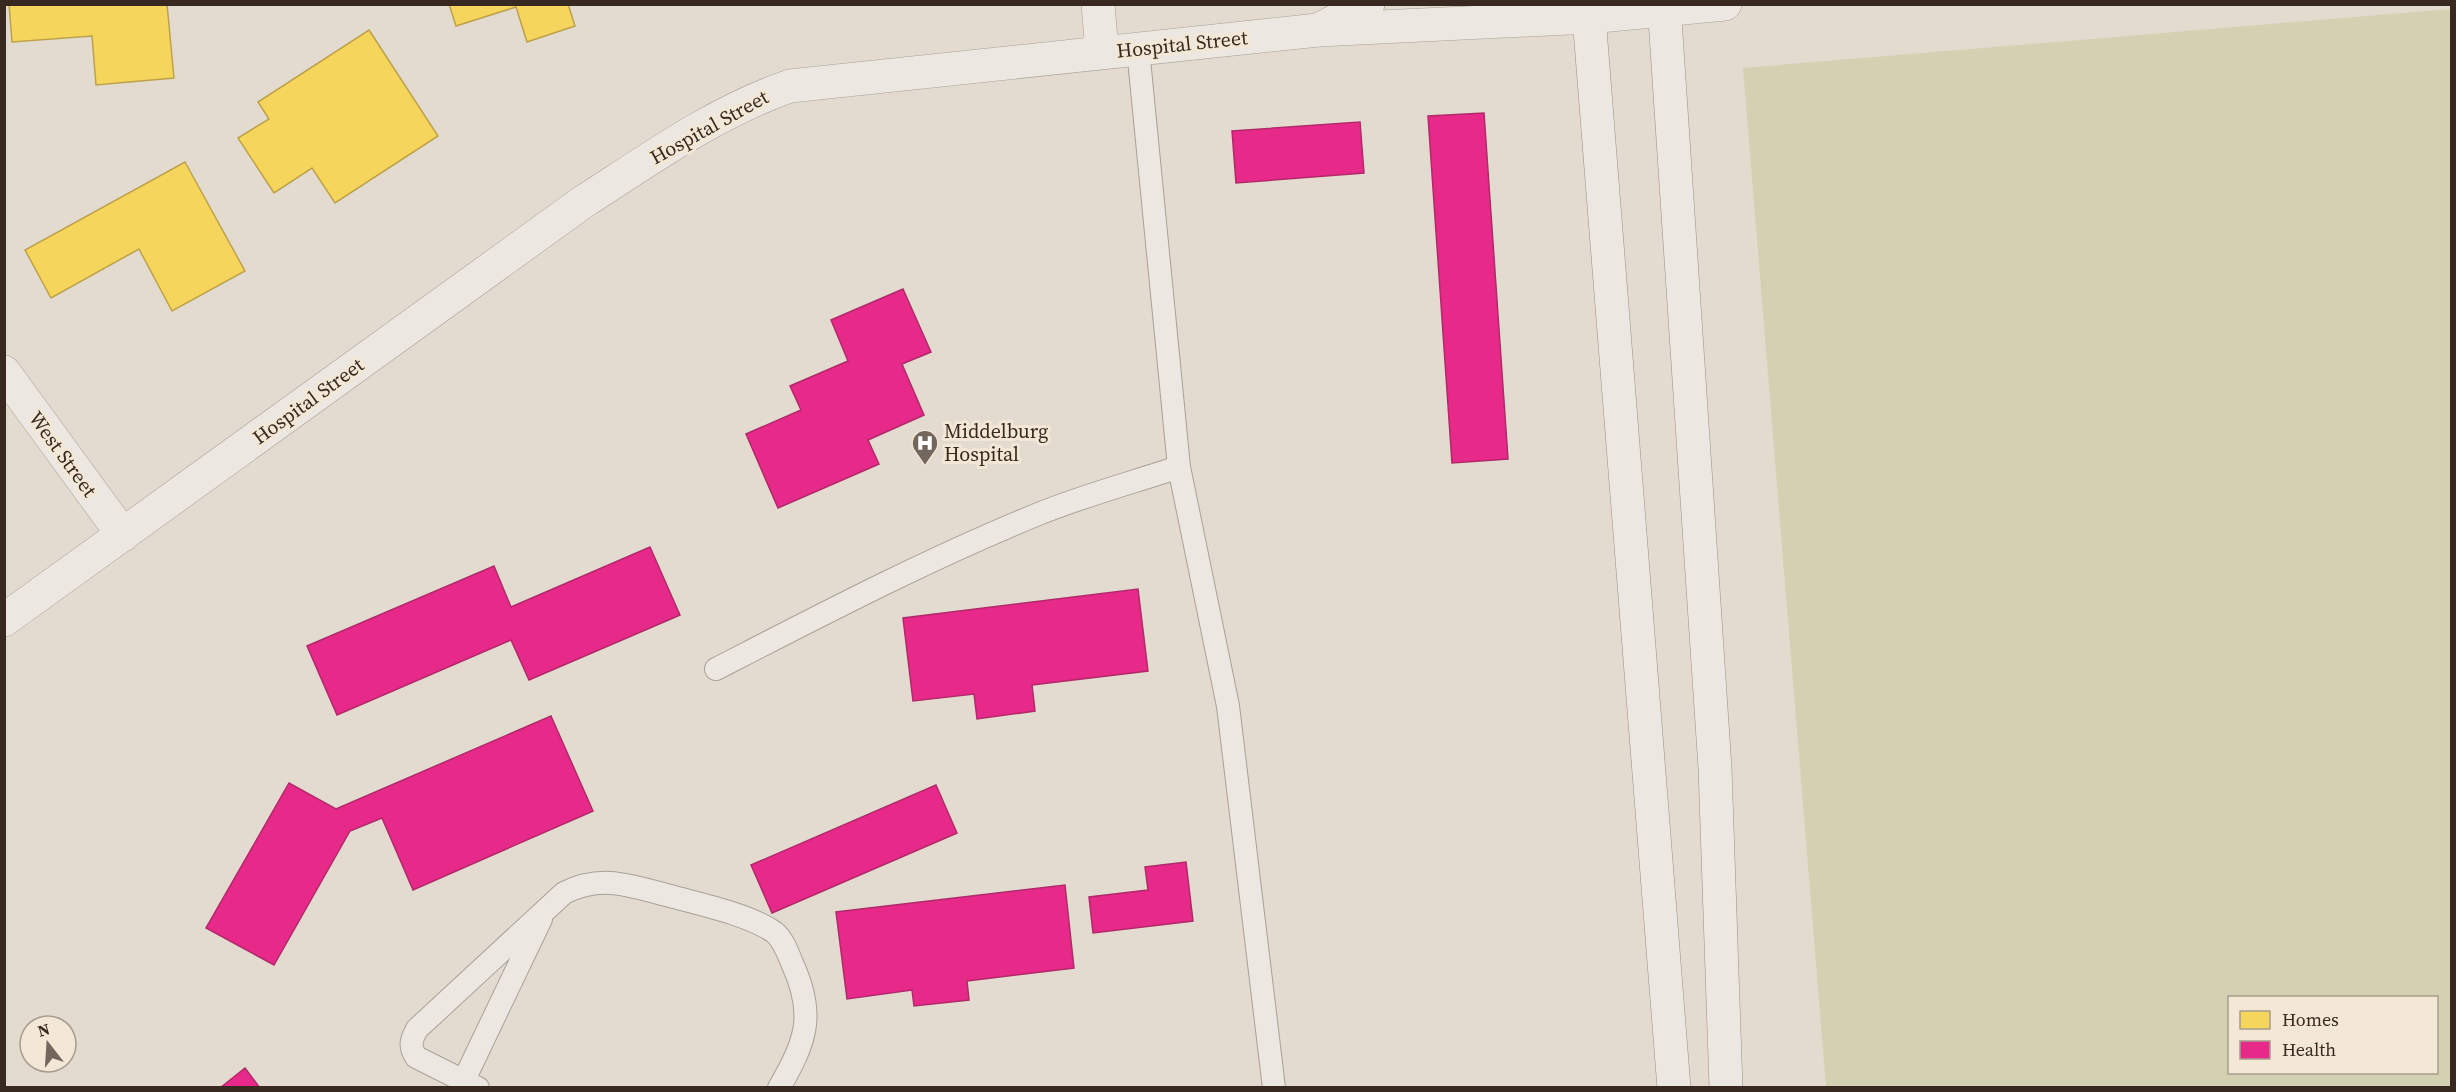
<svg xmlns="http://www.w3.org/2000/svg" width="2456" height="1092" font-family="'Source Serif 4',serif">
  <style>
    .green { fill: #d4d1b2; fill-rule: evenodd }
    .homes { fill: #f6d55c; stroke: #bda14a; stroke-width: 1.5 }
    .health { fill: #e7298a; stroke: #b2296a; stroke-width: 1.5 }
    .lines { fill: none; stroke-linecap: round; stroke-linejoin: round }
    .lane-casing { stroke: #a8a198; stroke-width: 24 }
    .street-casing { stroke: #a8a198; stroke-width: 34 }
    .secondary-casing { stroke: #989088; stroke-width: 34 }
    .lane { stroke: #ece7e0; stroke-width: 22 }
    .street { stroke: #ece7e0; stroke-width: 33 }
    .secondary { stroke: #ece7e0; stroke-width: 33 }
    .labels { text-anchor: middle; stroke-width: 6; stroke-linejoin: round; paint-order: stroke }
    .street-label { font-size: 20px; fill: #372920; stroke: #f3e8d6 }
    .poi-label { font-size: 20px; fill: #372920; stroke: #f3e8d6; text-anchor: start }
  </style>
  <rect width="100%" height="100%" fill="#e3dbcf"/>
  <path class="green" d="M2451,9V1087H1826L1743,68ZM2230,998H2436V1072H2230Z"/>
  <path class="homes" d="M9,4H167L174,78L96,85L92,36L12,42Z
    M449,4H568L575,26L527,42L516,7L456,26Z
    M369,30L438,136L335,203L312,168L274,193L238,138L269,119L258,102Z
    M185,162L245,271L172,311L139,249L51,298L25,250Z"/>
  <path class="health" d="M1484,113L1508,459L1452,463L1428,116Z
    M1360,122L1364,173L1236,183L1232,131Z
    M903,289L931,352L902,364L924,415L868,440L879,464L778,508L746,434L801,410L790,386L848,361L831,320Z
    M650,547L680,615L529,680L511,640L337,715L307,646L494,566L511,607Z
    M1138,589L1148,671L1032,685L1035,711L977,719L974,694L913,701L903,618Z
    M551,716L593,811L413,890L382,818L350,831L274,965L206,928L289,783L336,809Z
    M936,785L957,833L772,913L751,865Z
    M1186,862L1193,921L1093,933L1089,897L1148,890L1145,867Z
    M1065,885L1074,968L967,981L969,1000L914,1006L912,990L847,999L836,912Z
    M245,1068L260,1088H220Z"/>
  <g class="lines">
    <g class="lane-casing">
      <path id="lane" d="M1138,49L1179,467L1228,706L1274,1088
        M716,669C821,615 926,560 1036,515C1082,496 1131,483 1179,467
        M464,1080L541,919
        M478,1088L416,1057C409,1046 411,1040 417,1029L564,893C604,873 633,887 674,897C704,905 749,915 774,932C783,939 788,953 792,963C816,1015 806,1041 779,1088"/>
    </g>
    <g class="street-casing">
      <path id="street" d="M1098,4L1102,52
        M4,372L123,535
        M4,620L583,202C650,159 715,112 790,86L1318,30L1589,17L1725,4"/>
    </g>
    <g class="secondary-casing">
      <path id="secondary" d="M1588,4L1674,1088
        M1664,4L1715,768L1726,1088
        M1318,30L1368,4"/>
    </g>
    <use href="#lane" class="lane"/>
    <use href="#street" class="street"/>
    <use href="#secondary" class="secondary"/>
  </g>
  <defs>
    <g id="hospital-pin" transform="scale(1.35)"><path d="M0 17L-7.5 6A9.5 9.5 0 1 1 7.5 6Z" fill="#73675d" stroke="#f3e8d6"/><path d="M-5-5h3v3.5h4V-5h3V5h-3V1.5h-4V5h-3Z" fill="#fff"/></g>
  </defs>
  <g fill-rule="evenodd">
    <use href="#hospital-pin" x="925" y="443"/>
  </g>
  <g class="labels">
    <g class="street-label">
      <text transform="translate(1182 44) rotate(-6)" y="7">Hospital Street</text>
      <text transform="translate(709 127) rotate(-29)" y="7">Hospital Street</text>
      <text transform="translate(308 401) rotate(-36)" y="7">Hospital Street</text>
      <text transform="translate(63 454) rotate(54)" y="7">West Street</text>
    </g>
    <g class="poi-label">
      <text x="944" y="438">Middelburg<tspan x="944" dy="23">Hospital</tspan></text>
    </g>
  </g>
  <rect width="2456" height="1092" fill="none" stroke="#372920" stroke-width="12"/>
  <rect x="2228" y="996" width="210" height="78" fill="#f3e8d6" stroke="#a89c8d" stroke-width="1.5"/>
  <rect x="2240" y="1011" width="30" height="18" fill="#f6d55c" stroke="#a89c8d" stroke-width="1.5"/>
  <text x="2282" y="1026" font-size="18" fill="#372920">Homes</text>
  <rect x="2240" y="1041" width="30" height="18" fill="#e7298a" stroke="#a89c8d" stroke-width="1.5"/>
  <text x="2282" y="1056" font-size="18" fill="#372920">Health</text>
  <g transform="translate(48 1044) rotate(343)"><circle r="28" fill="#f3e8d6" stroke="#a89c8d" stroke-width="1.5"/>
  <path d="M0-4.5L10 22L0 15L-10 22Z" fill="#73675d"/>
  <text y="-9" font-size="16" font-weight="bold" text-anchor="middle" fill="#372920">N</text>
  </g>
</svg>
